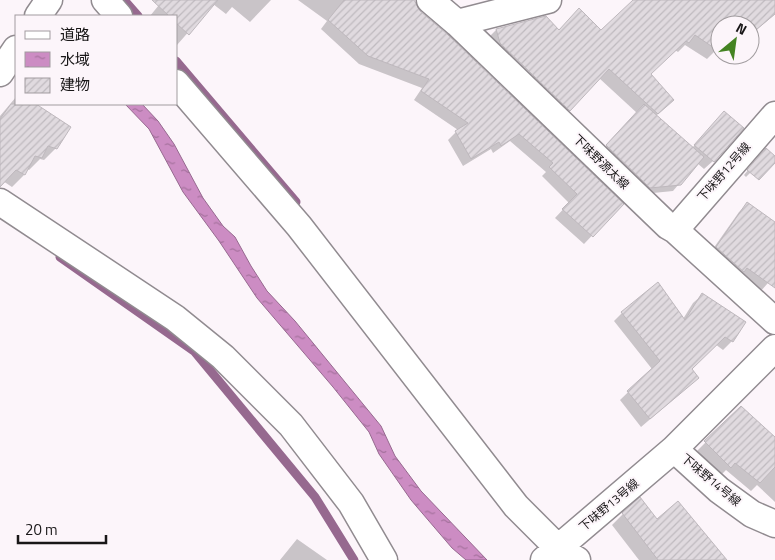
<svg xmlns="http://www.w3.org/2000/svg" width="775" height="560" font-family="'Titillium Web','Noto Sans JP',sans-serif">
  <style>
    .water { fill: url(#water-ripples); stroke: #96698f }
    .shadow { fill: #0003 }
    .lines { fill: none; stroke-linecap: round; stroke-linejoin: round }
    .stream { stroke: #96698f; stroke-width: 9 }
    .building { fill: url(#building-hatch); stroke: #beb8bd }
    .street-casing { stroke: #918b90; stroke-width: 29 }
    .street { stroke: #fff; stroke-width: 26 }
    .labels { text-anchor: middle; stroke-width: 4; stroke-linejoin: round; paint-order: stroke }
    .street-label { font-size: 12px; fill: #181617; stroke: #fcf5fa }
  </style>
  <defs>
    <pattern id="water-ripples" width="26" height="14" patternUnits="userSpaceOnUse" patternTransform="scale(1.25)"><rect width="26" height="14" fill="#cc8cc3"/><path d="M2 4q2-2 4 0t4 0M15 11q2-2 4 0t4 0" fill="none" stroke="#a5719d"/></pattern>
    <pattern id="building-hatch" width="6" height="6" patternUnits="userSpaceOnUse" patternTransform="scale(1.25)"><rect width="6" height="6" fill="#e0dadf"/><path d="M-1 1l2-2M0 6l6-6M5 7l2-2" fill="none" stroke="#bfbabf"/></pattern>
  </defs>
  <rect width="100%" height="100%" fill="#fcf5fa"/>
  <path class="water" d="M125,104H142L158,121L174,144L203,198L223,226L235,237L251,266L267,291L295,321L381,426L395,456L421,491L487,560H466L452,548L411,500L379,454L369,432L333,387L257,298L219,241L183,192L149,129Z"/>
  <path class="shadow" d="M163,0H271L250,22L232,7L226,14L213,4L177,45L176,16H150Z
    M298,0H412L419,12L622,204L584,244L555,218L569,203L542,176L546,172L510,141L493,153L491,149L463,166L448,140L458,130L414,100L422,88L359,64L321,29L327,21Z
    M635,0H775V14L750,35V25H720V53L715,51L707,59L685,45L678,52L675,50L649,75L672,100L656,116L692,148L716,121L713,161L704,169L697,163L673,191L643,194L600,153L637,113L599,78L559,120L486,40L496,30L545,17L558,32H601Z
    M16,97V104H34L69,127L56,148L44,160L40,159L29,170L27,169L24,175L12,187L3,181L0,185V116Z
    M754,163L750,173L746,177L744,175Z
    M748,203L775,223V275L760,292L708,256L739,212Z
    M702,295L744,322L732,341L723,350L715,344L690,369L689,386L641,427L620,400L652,369L614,321L622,313L683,319L693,303Z
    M741,407L775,439V502L757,485L751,491L726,470L721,475L697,451Z
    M623,514L657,521L725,560H639L612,525Z
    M297,539L327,560H280Z"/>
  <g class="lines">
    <path class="stream" d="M124,0L138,16
      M176,61L296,202
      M60,257L194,351L315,497L354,560"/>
  </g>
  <path class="building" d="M152,0H218L189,35L176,23V16H169Z
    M344,0H414L420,11L447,34L624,204L593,237L562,209L577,194L549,167L553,163L519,134L501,146L499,142L471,159L455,131L468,123L421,91L429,79L368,56L328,20Z
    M633,0H775V14L750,35V25H720V46L717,50L695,35L689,43L686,41L651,74L674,100L658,114L609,69L570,111L500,43L496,29L546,16L559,30L579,8L601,30Z
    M11,104H36L71,127L57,149L48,146L42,158L35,156L25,175L16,170L0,187V119Z
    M644,104L704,157L681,185L650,188L606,145Z
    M724,111L744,128L714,162L694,145Z
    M766,148L775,156V163L759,180L747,170Z
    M747,202L775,222V288L747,268L744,272L716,247Z
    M658,282L685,320L702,293L746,322L733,342L725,337L692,369L699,378L650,419L627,391L660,361L621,312Z
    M741,406L775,437V467L760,483L735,463L731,468L704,441Z
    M640,497L657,519L678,501L727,560H658L622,513Z"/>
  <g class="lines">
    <g class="street-casing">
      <path id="street" d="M105,0L119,16
        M430,0L457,23L668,226L675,230L775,321
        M38,16L49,0
        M457,23L548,0
        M0,73L16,49
        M176,83L299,226L516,506L558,548L577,560
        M0,202L175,318L223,357L291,425L351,503L384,560
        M675,230L775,115
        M674,449L719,490L752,514L775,524
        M544,560L674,449L775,348"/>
    </g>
    <use href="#street" class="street"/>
  </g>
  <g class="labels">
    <g class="street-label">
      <text transform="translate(601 162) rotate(44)" y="4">下味野源太線</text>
      <text transform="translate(724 172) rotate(-49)" y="4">下味野12号線</text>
      <text transform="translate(711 480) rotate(40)" y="4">下味野14号線</text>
      <text transform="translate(609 505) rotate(-40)" y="4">下味野13号線</text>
    </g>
  </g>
  <rect x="15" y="15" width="162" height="90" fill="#fcf5fa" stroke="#a19c9f"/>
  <rect x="25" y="31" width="25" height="8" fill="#ffffff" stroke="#a19c9f"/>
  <text x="60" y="40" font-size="15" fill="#181617">道路</text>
  <rect x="25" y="52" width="25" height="15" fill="url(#water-ripples)" stroke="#a19c9f"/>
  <text x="60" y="65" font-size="15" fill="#181617">水域</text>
  <rect x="25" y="78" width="25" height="15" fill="url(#building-hatch)" stroke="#a19c9f"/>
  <text x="60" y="90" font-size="15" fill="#181617">建物</text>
  <g transform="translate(735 40) rotate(29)"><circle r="24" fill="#fcf5fa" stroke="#a19c9f"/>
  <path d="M0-4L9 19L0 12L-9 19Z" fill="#448322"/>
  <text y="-8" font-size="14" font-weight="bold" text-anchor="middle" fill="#181617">N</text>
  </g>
  <path d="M18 535v8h88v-8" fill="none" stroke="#181617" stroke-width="2.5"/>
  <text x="25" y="535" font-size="15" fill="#181617" stroke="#fcf5fa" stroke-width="4" paint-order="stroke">20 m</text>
</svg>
